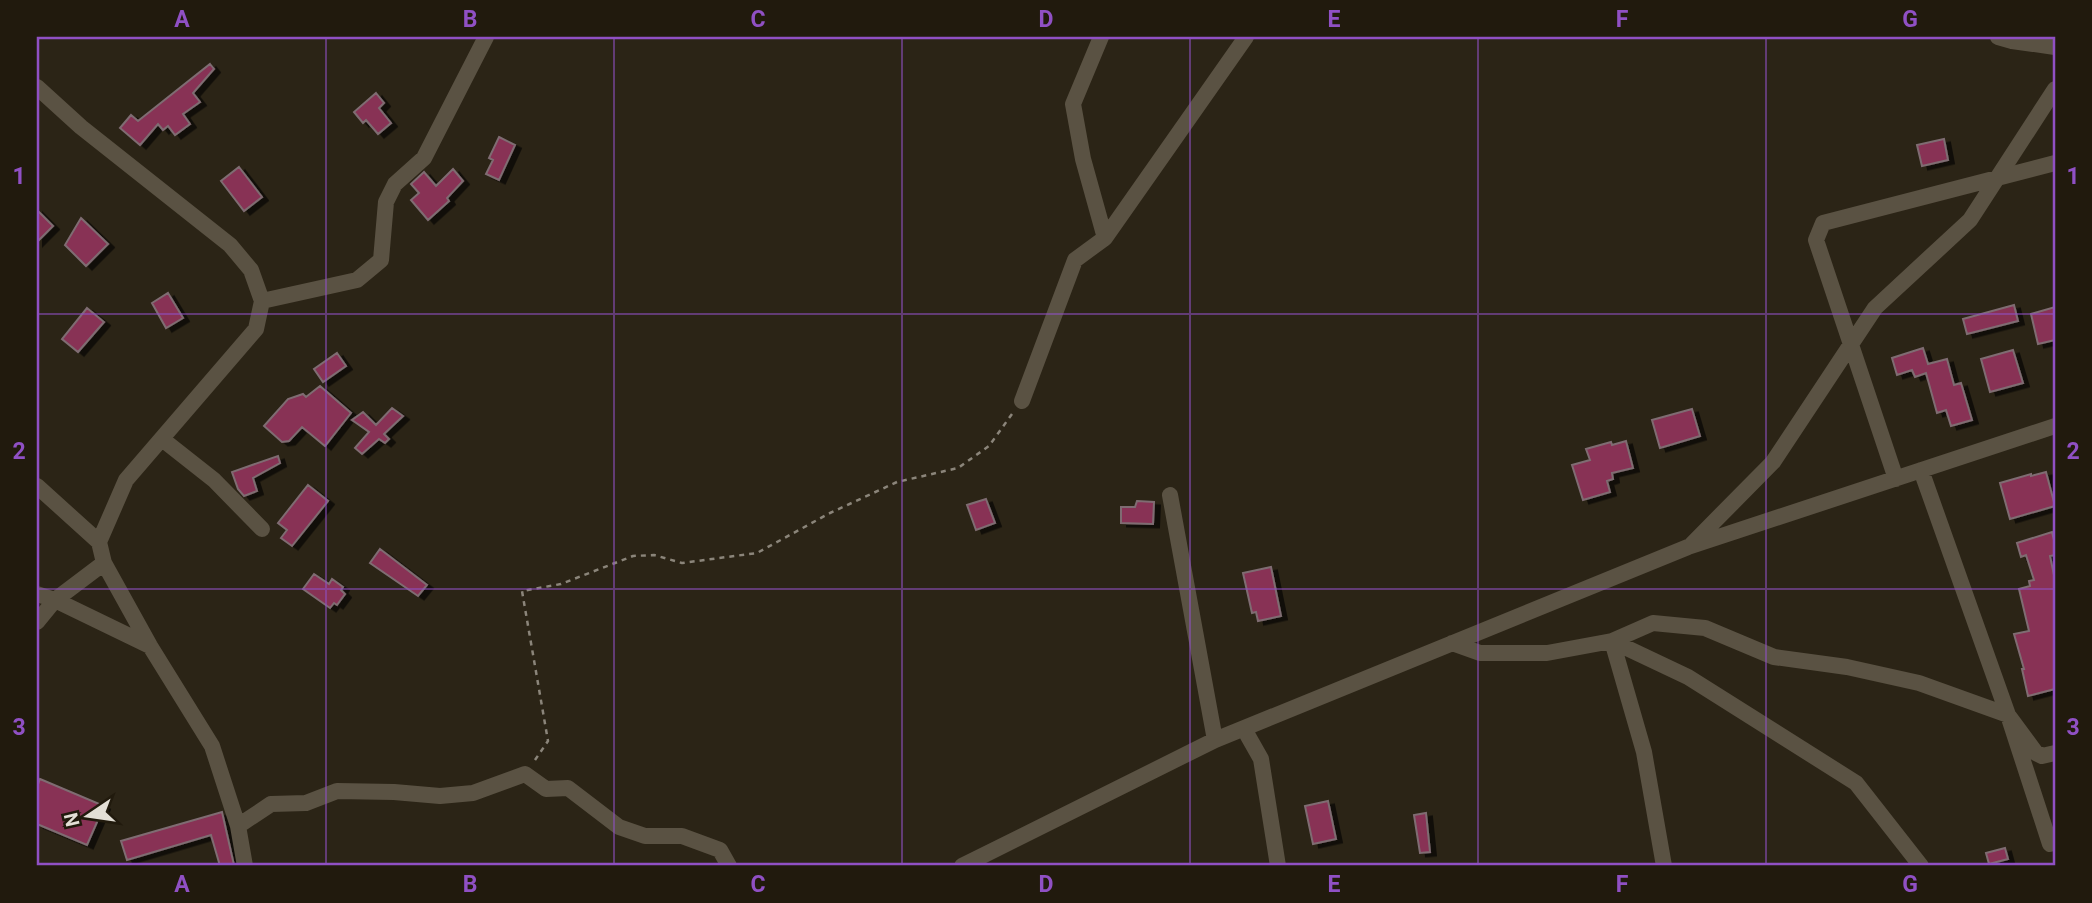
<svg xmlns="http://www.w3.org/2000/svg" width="2092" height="903" font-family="Roboto,sans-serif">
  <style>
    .building { fill: #883154; stroke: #7f6c72; stroke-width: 2; filter: url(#shadow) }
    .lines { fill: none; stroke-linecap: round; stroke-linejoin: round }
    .path { stroke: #8b857a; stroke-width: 2.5; stroke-dasharray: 5 5; stroke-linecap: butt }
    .minor { stroke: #5a5243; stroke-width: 16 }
    .grid { fill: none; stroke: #9050c4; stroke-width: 2; stroke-opacity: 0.55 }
    .neatline { fill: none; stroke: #9050c4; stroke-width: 2.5 }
    .grid-label { font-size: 23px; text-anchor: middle; font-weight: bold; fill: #9050c4 }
  </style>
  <defs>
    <filter id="shadow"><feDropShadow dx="6" dy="3.5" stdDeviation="0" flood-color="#0009"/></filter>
  </defs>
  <rect width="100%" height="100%" fill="#2b2416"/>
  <path class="building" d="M210,64L214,69L193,93L200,102L183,114L190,124L175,135L168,126L163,130L158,124L140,145L120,128L131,115L138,121Z
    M376,93L384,103L379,108L391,123L378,134L366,120L363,123L354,112Z
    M499,137L515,145L499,180L486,174L493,160L489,158Z
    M1944,139L1948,160L1922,166L1917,145Z
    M239,167L262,197L244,211L221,181Z
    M453,169L463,181L447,198L449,201L428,220L411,200L419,193L411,184L424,172L436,186Z
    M37,210L53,226L37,242Z
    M81,218L108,244L86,266L65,245Z
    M168,293L183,318L166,328L152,303Z
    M2014,305L2018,321L1967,334L1963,319Z
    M2055,307V340L2038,344L2031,314Z
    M87,308L104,322L78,352L62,339Z
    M1923,348L1928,364L1947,359L1954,385L1961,383L1972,420L1951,426L1946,410L1937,413L1926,373L1915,377L1912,370L1897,375L1892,358Z
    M2013,350L2023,383L1990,392L1981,359Z
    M337,353L346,366L323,382L314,369Z
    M320,386L351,413L325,446L302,427L289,441L282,442L264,426L288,399L303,394L306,397Z
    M392,408L403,416L384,434L389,439L385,443L379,439L362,454L355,448L369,432L352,420L363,412L376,425Z
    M1692,409L1700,436L1660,448L1652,420Z
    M1626,441L1633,468L1612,473L1613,479L1607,481L1610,492L1583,500L1572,465L1590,460L1586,449L1611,442L1612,445Z
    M278,456L280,463L253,478L257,491L244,496L238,489L232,472Z
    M2046,472L2055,506L2010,519L2000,483L2031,474V476Z
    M308,485L328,501L292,546L281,538L287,530L278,523Z
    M986,499L995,523L976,530L967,505Z
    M1137,501L1154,502L1153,524L1121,523V507H1135Z
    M2052,532L2055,544V555L2050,556L2055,580V689L2028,696L2022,669H2024L2014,634L2029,631L2019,589L2030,586L2029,581L2034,580L2026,555L2021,557L2017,543Z
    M380,549L427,585L418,596L370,563Z
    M1271,567L1281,616L1258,621L1256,612L1252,613L1243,573Z
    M314,574L329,584L332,579L343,587L341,590L345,594L337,605L334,603L330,608L303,589Z
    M40,779L104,806L87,845L37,824V787Z
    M1328,801L1336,839L1313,844L1305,806Z
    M222,812L234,865L220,866L211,835L127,860L121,841Z
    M1426,813L1430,852L1420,853L1414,815Z
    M2005,848L2008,859L1989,864L1986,853Z"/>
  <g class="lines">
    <path class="path" d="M535,760L548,741L522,591L561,584L633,556L654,555L682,563L757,553L830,513L897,482L958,468L989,446L1012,414"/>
    <path class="minor" d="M1101,37L1073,104L1083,159L1105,238
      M1998,37L2012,41L2055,47
      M37,87L81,127L230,245L251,270L262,301L256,329L126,480L99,542L104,563L150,646L212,746L238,826L245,866
      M262,301L357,280L381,260L386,202L395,184L424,158L486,37
      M1022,401L1075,260L1105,238L1246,37
      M162,439L214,480L262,529
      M1921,470L2008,715L2050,844
      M1896,479L1816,240L1823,223L2055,163
      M37,486L99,542
      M1170,495L1215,740
      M1692,544L1773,462L1875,308L1970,220L2055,89
      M37,594L55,600L150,646
      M37,622L55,600L104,563
      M1452,643L1480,653H1547L1612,641L1688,677L1856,783L1921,866
      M1244,729L1261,759L1278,866
      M238,826L271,804L306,803L337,791L394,792L440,796L473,793L525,774L546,789L568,788L619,827L645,836H682L720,850L729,866
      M962,866L1215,740L1688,547L2055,426
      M1664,866L1644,752L1612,641L1653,623L1705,628L1774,657L1847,667L1919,683L2008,715L2036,753L2042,756L2055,753"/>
  </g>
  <path class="grid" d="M326,37V866M614,37V866M902,37V866M1190,37V866M1478,37V866M1766,37V866M37,314H2055M37,589H2055"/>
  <rect width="2092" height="903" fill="none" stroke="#211a0d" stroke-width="77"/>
  <g transform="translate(88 816) rotate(257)" stroke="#211a0d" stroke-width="5" paint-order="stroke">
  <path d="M0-5L12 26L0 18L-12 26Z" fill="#e3dfd6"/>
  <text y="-10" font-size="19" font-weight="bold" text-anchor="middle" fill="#e3dfd6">N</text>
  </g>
  <rect x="38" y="38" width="2016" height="826" class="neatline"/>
  <g class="grid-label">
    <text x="182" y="27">A</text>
    <text x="470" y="27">B</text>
    <text x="758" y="27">C</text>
    <text x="1046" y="27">D</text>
    <text x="1334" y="27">E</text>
    <text x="1622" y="27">F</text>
    <text x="1910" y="27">G</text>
    <text x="19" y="184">1</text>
    <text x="2073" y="184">1</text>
    <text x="19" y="459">2</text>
    <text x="2073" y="459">2</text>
    <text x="19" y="735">3</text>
    <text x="2073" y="735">3</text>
    <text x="182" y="892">A</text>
    <text x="470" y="892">B</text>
    <text x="758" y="892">C</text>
    <text x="1046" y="892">D</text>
    <text x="1334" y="892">E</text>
    <text x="1622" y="892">F</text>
    <text x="1910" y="892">G</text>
  </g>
</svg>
